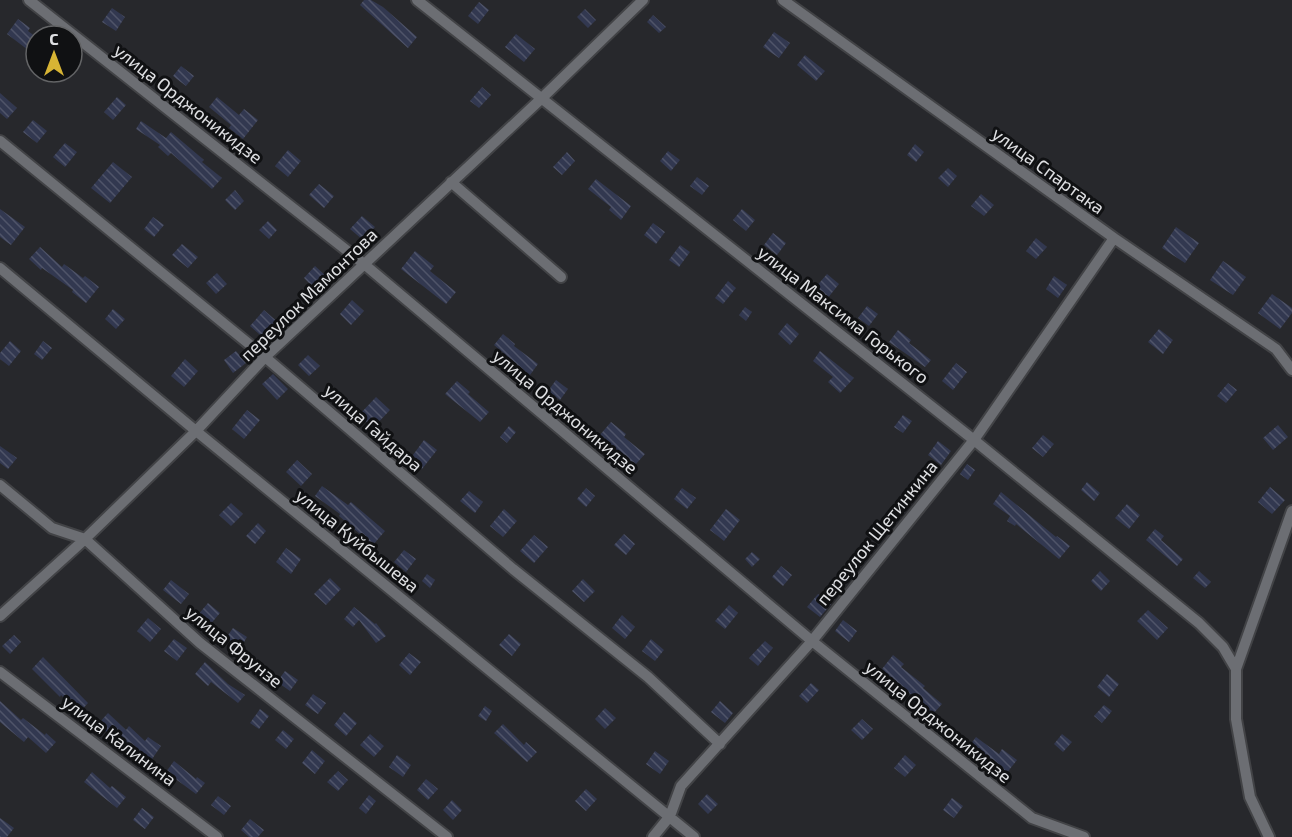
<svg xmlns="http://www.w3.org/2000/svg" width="1292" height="837" font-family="'Exo 2',sans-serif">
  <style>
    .building { fill: url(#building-back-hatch) }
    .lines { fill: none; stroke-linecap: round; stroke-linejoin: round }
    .street-casing { stroke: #424346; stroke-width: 14 }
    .street { stroke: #6c6e73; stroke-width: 10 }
    .labels { text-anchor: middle; stroke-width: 6; stroke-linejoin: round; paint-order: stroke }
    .street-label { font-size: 18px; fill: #dfe0e3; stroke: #101113 }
  </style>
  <defs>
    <pattern id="building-back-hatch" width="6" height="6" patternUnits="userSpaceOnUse" patternTransform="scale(1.5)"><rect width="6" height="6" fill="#323850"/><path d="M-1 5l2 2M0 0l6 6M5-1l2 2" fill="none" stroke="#4f5469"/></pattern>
  </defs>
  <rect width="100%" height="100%" fill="#27282c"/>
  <path class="building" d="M364,0H371L383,7L417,37L408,48L360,5Z
    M479,2L489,10L478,24L468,16Z
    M112,8L125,17L116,31L102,22Z
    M585,9L596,20L588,28L577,17Z
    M653,15L666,27L659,33L647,22Z
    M18,19L30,28L28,31L36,37V56L7,34Z
    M774,32L790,43L779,58L763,47Z
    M516,34L535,49L524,62L505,47Z
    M805,55L825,71L816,81L797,65Z
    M181,66L194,76L186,86L173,76Z
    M482,87L491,95L479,108L470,101Z
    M0,93L17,108L7,119L0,113Z
    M117,97L126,105L113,120L104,112Z
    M217,97L239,115L244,109L258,120L243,139L229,128L231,125L209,107Z
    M33,120L47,131L37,143L23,132Z
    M141,121L166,138L171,132L204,160L202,162L222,178L212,189L171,153L168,156L158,147L160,145L136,129Z
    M65,143L77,152L65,167L53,157Z
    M915,144L924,152L916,162L907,155Z
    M288,150L301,161L288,177L275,166Z
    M668,151L680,160L671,171L660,161Z
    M567,152L575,161L562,175L553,167Z
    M113,162L132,177L110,203L91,188Z
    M948,168L957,176L948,187L938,178Z
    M697,177L709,186L702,195L690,186Z
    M596,179L631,206L621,220L609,210L611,207L588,189Z
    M319,184L334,196L324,208L309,195Z
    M235,190L244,201L235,210L225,200Z
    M981,194L994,205L984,216L971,206Z
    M0,209L25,227L11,245L0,237Z
    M742,209L755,220L746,231L733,220Z
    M362,216L375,227L363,240L350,229Z
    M153,217L164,225L154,237L144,229Z
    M268,221L277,230L269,239L259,230Z
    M653,223L665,232L656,244L644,235Z
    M1176,227L1199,243L1185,263L1162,248Z
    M773,233L786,243L777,255L764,245Z
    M1036,238L1047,247L1036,259L1026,251Z
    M182,244L198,257L188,268L172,255Z
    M680,245L690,252L679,267L669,260Z
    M40,247L62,267L64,264L83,278L85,276L99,287L86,303L72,292L73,290L42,268L41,270L29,259Z
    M415,251L434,266L430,271L456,292L446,304L401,269Z
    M1223,261L1246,277L1233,295L1210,280Z
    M315,266L327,277L315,289L304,278Z
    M217,273L227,284L216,294L206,283Z
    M827,274L839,284L827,299L815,288Z
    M1054,276L1067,285L1058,298L1046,289Z
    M728,281L736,288L723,304L715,298Z
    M1272,294L1292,308V313L1280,329L1258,313Z
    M352,300L364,311L351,325L340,314Z
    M867,306L878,314L869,326L858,318Z
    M745,307L752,312L746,321L739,315Z
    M113,309L125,319L116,329L105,319Z
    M264,310L281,325L267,341L250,326Z
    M787,323L799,334L790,345L778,334Z
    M1159,329L1173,340L1163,354L1148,342Z
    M898,330L911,340L909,343L931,360L925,367L889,342Z
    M503,334L515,344L514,346L538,364L530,375L494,345Z
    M10,341L21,351L9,366L0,359V353Z
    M43,341L52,348L42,360L34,354Z
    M236,351L246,363L233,373L224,360Z
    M820,351L854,378L840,393L828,382L833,377L813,361Z
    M308,355L320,366L309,376L298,365Z
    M185,359L198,371L184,387L171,376Z
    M956,363L967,372L953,390L942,381Z
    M273,374L288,389L277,400L262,384Z
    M556,380L568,389L560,400L548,391Z
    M457,381L470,392L468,394L489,412L480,422L445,394Z
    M1228,383L1237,390L1226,403L1217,396Z
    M376,397L390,410L373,428L359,415Z
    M247,410L260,420L244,439L232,429Z
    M903,415L912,421L903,433L894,427Z
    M611,422L626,434L624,437L645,454L635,465L599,436Z
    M1278,425L1288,437L1273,450L1263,438Z
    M509,426L516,432L507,443L500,437Z
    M1043,435L1054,444L1043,457L1032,448Z
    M424,440L437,450L422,469L410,459Z
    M938,441L951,451L941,465L928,455Z
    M0,446L17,458L8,469L0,463Z
    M297,460L312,474L301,486L286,472Z
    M967,464L975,470L968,480L960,474Z
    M1087,482L1100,493L1094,501L1081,490Z
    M322,486L348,505L351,502L385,531L373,545L339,516L340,514L315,496Z
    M1270,487L1285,500L1272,514L1258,502Z
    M586,488L595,496L586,507L577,499Z
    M682,488L696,498L687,509L674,499Z
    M469,491L483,502L475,513L460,501Z
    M1001,492L1056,537L1057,536L1070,546L1059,559L1016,524L1015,526L1007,521L1010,516L993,504Z
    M231,503L243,514L231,526L219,515Z
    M1127,504L1140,515L1129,529L1115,518Z
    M504,509L517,521L503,537L490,526Z
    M726,509L740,520L724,541L710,530Z
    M258,523L266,531L255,544L246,536Z
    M1155,529L1164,536L1161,540L1183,559L1177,566L1146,540Z
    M624,534L635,544L626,555L614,545Z
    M534,535L548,547L534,563L520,551Z
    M286,548L301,559L291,574L276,562Z
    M404,550L416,559L406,572L394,562Z
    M752,552L760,559L752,567L745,559Z
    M781,566L792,575L783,586L772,577Z
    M1100,571L1110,581L1101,591L1091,581Z
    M1199,571L1211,582L1205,588L1193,578Z
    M427,574L435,580L430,588L422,581Z
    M330,578L341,589L326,605L314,594Z
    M583,579L595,591L584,602L572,591Z
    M171,580L189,594L181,604L163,590Z
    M818,594L831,604L820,617L807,607Z
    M208,603L220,613L209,626L197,616Z
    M729,605L738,613L725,629L715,621Z
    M354,607L375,624L376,623L386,636L376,643L359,620L353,627L344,619Z
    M1148,610L1168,628L1157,640L1137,621Z
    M622,615L635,627L625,639L612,628Z
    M148,618L161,629L150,642L137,631Z
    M843,620L857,631L849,642L835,631Z
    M233,628L247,637L241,647L226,638Z
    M509,634L521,644L512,656L499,645Z
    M14,635L21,642L10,654L2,646Z
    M174,639L187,648L177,661L164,651Z
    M651,639L664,650L655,661L642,651Z
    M765,641L773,648L758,666L749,658Z
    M409,653L421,662L410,675L399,665Z
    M893,655L904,664L901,667L925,686L923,688L942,704L933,714L882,669Z
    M43,657L88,703L79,713L61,695L60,697L32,669Z
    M205,662L228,684L245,695L238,703L211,682L208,686L195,674Z
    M285,671L298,680L290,691L277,682Z
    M1107,674L1119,684L1109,697L1097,687Z
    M811,683L819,690L807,703L799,696Z
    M313,694L326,703L318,714L305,705Z
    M0,701L21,720L23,718L45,735L46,733L56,742L46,753L28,737L24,742L0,722Z
    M720,701L733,713L725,723L711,712Z
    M1104,705L1112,711L1102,723L1094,716Z
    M485,706L492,711L486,721L478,716Z
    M605,708L616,718L605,729L595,719Z
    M260,709L269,716L259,729L250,723Z
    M344,712L357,723L346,736L334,725Z
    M108,713L126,730L129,726L145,741L148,737L161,746L150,762L111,730L108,733L98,724Z
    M862,719L873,729L862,740L851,730Z
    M503,724L524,745L526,742L537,752L527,762L494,733Z
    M283,730L294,739L286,749L275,740Z
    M370,734L384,746L374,757L360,745Z
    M1062,734L1072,742L1063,752L1054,744Z
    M976,737L999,754L1002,749L1017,760L1006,774L970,745Z
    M312,750L325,761L315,774L302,763Z
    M655,751L669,761L660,774L646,764Z
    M397,755L411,765L403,777L389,767Z
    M905,755L916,765L905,777L894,768Z
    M174,761L196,779L197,777L205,783L196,794L166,772Z
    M338,771L348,780L338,791L327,782Z
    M92,772L110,788L112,786L126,797L117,808L84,782Z
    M426,779L438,789L428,800L417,790Z
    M586,789L597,799L586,811L575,801Z
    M707,794L718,804L708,814L698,804Z
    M369,795L376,801L366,814L359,808Z
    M218,796L231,806L224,815L211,805Z
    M952,798L963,806L954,818L943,810Z
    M452,800L462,810L453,820L443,810Z
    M142,808L154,817L145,829L133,820Z
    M0,818L14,828L7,837H0Z
    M250,819L264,830L258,837H249L241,830Z"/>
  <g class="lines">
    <g class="street-casing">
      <path id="street" d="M29,0L364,264L812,641L1032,818L1084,837
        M417,0L974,440L1199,623L1223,647L1236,669
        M783,0L1114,238L1276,349L1292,370
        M0,141L265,357L513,569L648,677L720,744
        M451,182L561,277
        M0,268L196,431L694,837
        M0,485L52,528L85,539L200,643L447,837
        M0,616L85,539L196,431L265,357L542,98L643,0
        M0,672L217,837
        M653,837L670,816L681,786L812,641L974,440L1114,238
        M1269,837L1250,797L1236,719V669L1292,511"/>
    </g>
    <use href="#street" class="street"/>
  </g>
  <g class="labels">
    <g class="street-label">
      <text transform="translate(188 104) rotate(38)" y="6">улица Орджоникидзе</text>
      <text transform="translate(1048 171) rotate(36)" y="6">улица Спартака</text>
      <text transform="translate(309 295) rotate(-44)" y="6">переулок Мамонтова</text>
      <text transform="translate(843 315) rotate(38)" y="6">улица Максима Горького</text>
      <text transform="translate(565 412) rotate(40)" y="6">улица Орджоникидзе</text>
      <text transform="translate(373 428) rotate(41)" y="6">улица Гайдара</text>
      <text transform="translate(877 533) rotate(-51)" y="6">переулок Щетинкина</text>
      <text transform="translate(357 541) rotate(39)" y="6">улица Куйбышева</text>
      <text transform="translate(234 647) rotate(39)" y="6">улица Фрунзе</text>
      <text transform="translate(938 722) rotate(39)" y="6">улица Орджоникидзе</text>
      <text transform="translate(119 741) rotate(37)" y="6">улица Калинина</text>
    </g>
  </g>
  <g transform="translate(54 54)"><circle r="28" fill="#101113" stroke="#636466" stroke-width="1.5"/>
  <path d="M0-4.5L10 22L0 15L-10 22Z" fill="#d7b434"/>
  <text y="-9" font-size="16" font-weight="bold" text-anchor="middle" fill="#dfe0e3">С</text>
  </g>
</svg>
